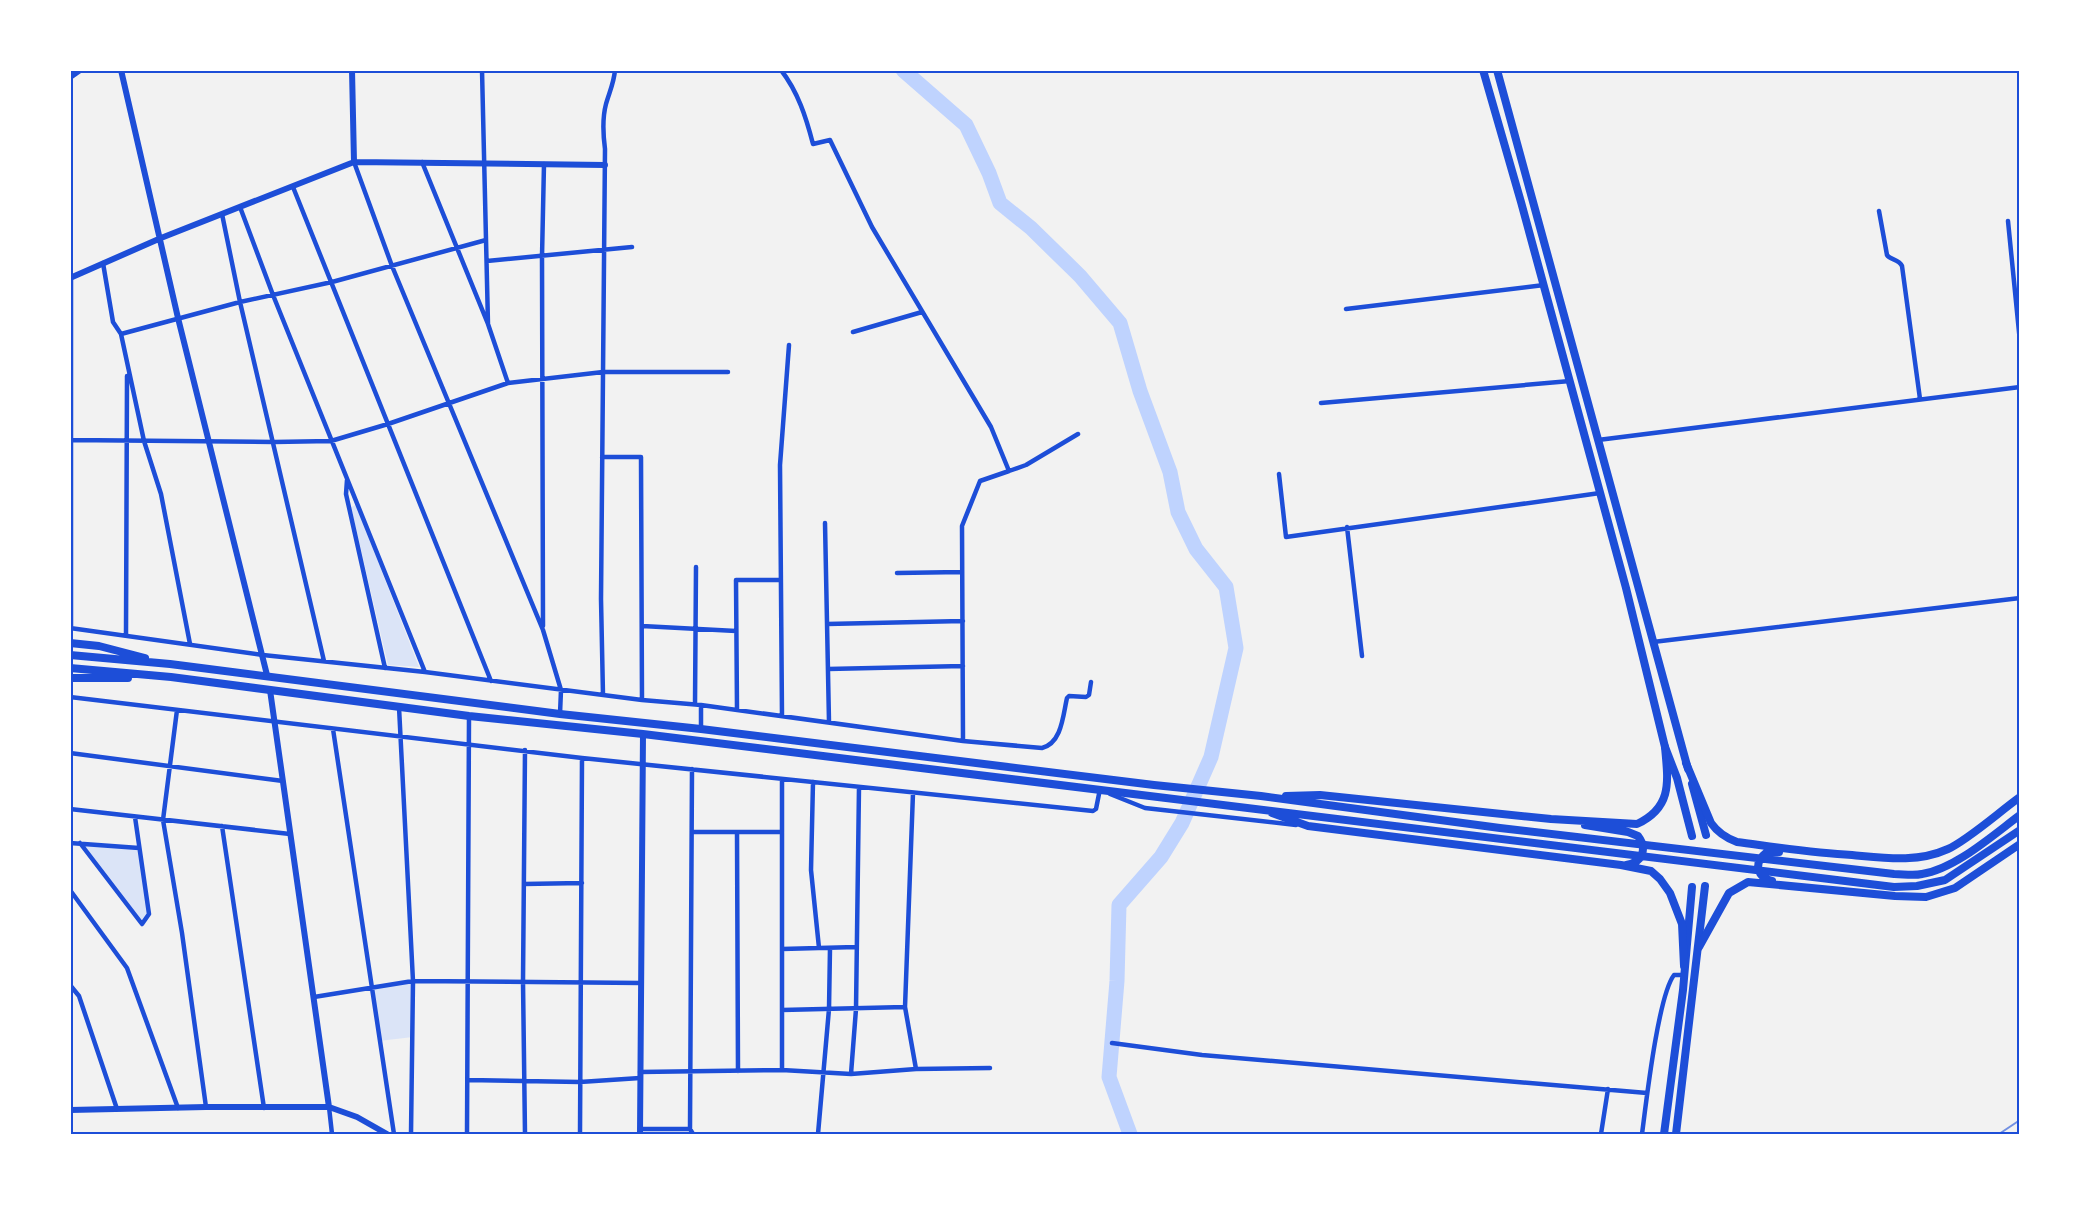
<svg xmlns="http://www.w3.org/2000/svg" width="2090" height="1205" font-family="'Fira Sans Condensed',sans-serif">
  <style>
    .green { fill: #dbe4f7 }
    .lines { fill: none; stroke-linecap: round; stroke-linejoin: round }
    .river { stroke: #bfd3fe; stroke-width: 15 }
    .minor { stroke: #1d4ed8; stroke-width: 4.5 }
    .tertiary { stroke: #1d4ed8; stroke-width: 6 }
    .primary { stroke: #1d4ed8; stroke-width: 8 }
    .trunk { stroke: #1d4ed8; stroke-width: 8 }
    .rail { stroke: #7290e2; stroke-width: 2 }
    .neatline { fill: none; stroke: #1d4ed8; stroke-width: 2 }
  </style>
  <rect width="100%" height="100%" fill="#f2f2f2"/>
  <path class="green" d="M356,505L419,667L388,665L351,507Z
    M80,843L139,848L149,914L142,924Z
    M413,981V1037L379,1041L371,989Z"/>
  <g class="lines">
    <path class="river" d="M903,70L966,125L989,173L1000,203L1031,228L1080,276L1120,323L1140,391L1170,472L1178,512L1196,549L1226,587L1236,648L1211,757L1182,823L1161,857L1119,905L1117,981L1109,1077L1130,1134"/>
    <path class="minor" d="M482,70L488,324
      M781,70C798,92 806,117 813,144L830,140L872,227L991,427L1009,471L980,481L962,526L963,741
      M354,162L392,266L543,630L561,690L560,714
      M422,162L488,324L508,383
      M293,187L491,681
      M240,207L273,295L425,672
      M1879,211L1887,255C1890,260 1899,259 1902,266L1920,399
      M222,214L240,302L324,661
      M2008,221L2020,342
      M487,261L632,247
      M103,263L113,322L121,334
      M1346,309L1544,285
      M853,332L922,312
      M1321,403L1570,381
      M70,440L274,442L331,441L388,424L508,383L603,372H728
      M1598,440L2020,387
      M1009,471L1026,465L1078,434
      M1279,474L1286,537L1600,493
      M347,480L346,494L385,668
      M825,523L829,722
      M1347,527L1362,656
      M897,573L962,572
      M827,624L963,621
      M543,626L542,257L544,164
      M642,626L736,631
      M70,628L263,655L425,672L642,700L641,457H602
      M71,628V278
      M126,635L127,376
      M1653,642L2020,598
      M190,644L161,494L144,441L121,334L240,302L332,282L486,240
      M828,669L963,666
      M603,695L601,599L605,149C603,134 602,119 606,104C609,93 614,83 615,70
      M70,697L582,758L1093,811L1096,809L1100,789
      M642,700L701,705V729
      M695,704L696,567
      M701,705L963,741L1042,748C1062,743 1063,715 1067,698L1069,696L1086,697L1089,695L1091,682
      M399,707L413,981L411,1134
      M177,710L163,820L182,933L206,1107
      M737,710L736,580H781
      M782,716L780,465L789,345
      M333,729L394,1134
      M70,753L283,781
      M782,779V1070
      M813,782L811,870L819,948
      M913,793L905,1007L916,1069
      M1110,794L1145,808L1296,825
      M70,809L290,834
      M222,826L264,1108
      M692,832H782
      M737,832L738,1071
      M70,843L139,848
      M80,843L142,924L149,914L135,817
      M524,884L582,883
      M70,890L127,968L178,1108
      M782,949L856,947
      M70,985L79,996L117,1109
      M314,997L413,981L641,983
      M782,1010L905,1007
      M1112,1043L1202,1055L1647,1093
      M640,1072L782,1070L851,1074L916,1069L990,1068
      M851,1074L856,1009L859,787
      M468,1080L580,1082L640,1078
      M329,1107L332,1134
      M640,1129H690L693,1134
      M690,1129L692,769
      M467,1134L469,716
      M525,1134L523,982L525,750
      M580,1134L582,758
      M818,1134L829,1009L830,948
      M1601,1134L1608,1089
      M1642,1134C1646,1104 1658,996 1674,975H1684"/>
    <path class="tertiary" d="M121,70L178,318L267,675
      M352,70L354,162
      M70,77L80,70
      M70,278L161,238L354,162L605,165
      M270,690L329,1107
      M70,1110L206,1107H329L357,1117L387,1134
      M640,1134L643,734"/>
    <path class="primary" d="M1483,70L1521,202L1626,588L1665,747L1677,778L1692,836
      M1497,70L1688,769
      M1692,784L1706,835
      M1664,1134L1683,990L1692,887
      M1676,1134L1705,886"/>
    <path class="trunk" d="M70,643L99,646L145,658
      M70,655L170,664L560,714L701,729L1154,785L1261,796L1500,828L1894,874C1903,874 1913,876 1922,874C1955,869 1993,835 2020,815
      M70,668L171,677L469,716L643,734L1894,887L1917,886L1945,880L2020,830
      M70,678H128
      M1686,763L1711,823C1718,833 1726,838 1737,842C1775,847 1813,853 1852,855C1885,858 1917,863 1948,849C1969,839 1999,812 2020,797
      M1286,796L1320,795L1551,819L1637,824C1673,807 1668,781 1665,747
      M1272,813L1308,826L1621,865L1651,871L1660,879L1670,893L1682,924L1684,966
      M1585,825L1628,832L1638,836C1648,849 1642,863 1626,865
      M1772,881C1756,877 1754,862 1766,853L1779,852
      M1699,947L1729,893L1748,882L1895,896L1926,897L1955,888L2020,844"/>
    <path class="rail" d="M1999,1134L2020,1120"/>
  </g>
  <rect width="2090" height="1205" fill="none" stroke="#ffffff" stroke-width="144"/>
  <rect x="72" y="72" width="1946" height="1061" class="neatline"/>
</svg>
